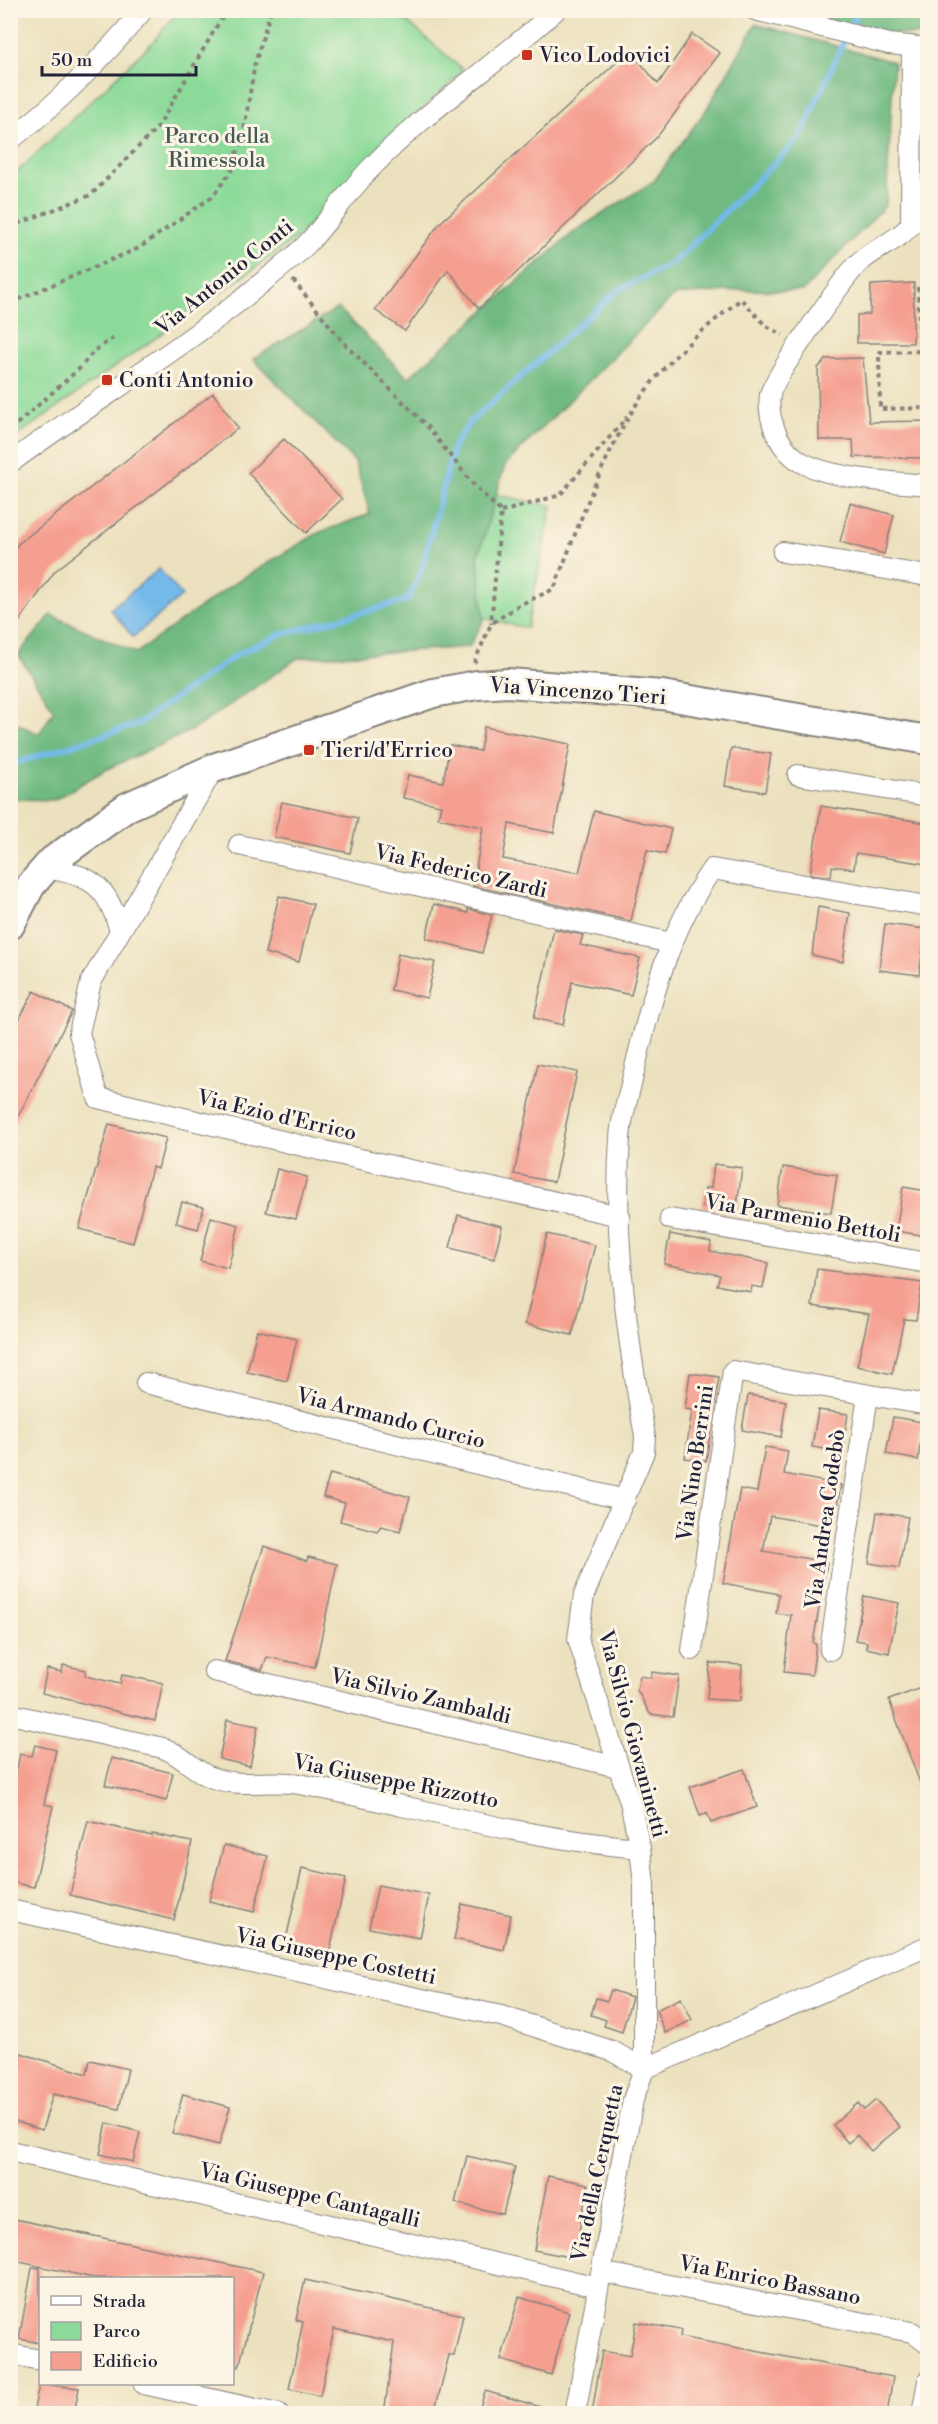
<svg xmlns="http://www.w3.org/2000/svg" width="938" height="2424" font-family="'Libre Bodoni',serif">
  <style>
    .green { fill: #8bda99; stroke: #567e6a; stroke-width: 1.5 }
    .forest { fill: #70ba81; stroke: #496e5e; stroke-width: 1.5 }
    .water { fill: #73baea; stroke: #4a6e92; stroke-width: 1.5 }
    .lines { fill: none; stroke-linecap: round; stroke-linejoin: round }
    .stream { stroke: #73baea; stroke-width: 6 }
    .building { fill: #f59f90 }
    .street-casing { stroke: #87827c; stroke-width: 22 }
    .secondary-casing { stroke: #87827c; stroke-width: 32 }
    .path { stroke: #87827c; stroke-width: 4; stroke-dasharray: 4.5 4.5; stroke-linecap: butt }
    .street { stroke: #fff; stroke-width: 20 }
    .secondary { stroke: #fff; stroke-width: 28 }
    .poi-dot { fill: #c8321e; stroke: #fcf5e5; stroke-width: 2 }
    .labels { text-anchor: middle; stroke-width: 6; stroke-linejoin: round; paint-order: stroke }
    .poi-label { font-size: 21px; fill: #22223b; stroke: #fcf5e5; text-anchor: start }
    .park-label { font-size: 21px; fill: #425957; stroke: #fcf5e5 }
    .street-label { font-size: 21px; fill: #22223b; stroke: #fcf5e5 }
  </style>
  <rect width="100%" height="100%" fill="#fcf5e5"/>
  <filter id="ink" filterUnits="userSpaceOnUse"><feTurbulence type="fractalNoise" baseFrequency=".0167" numOctaves="2"/><feDisplacementMap in="SourceGraphic" scale="12" xChannelSelector="R" yChannelSelector="G"/><feConvolveMatrix kernelMatrix="1 2 1 2 8 2 1 2 1" color-interpolation-filters="sRGB"/></filter>
  <filter id="wash" filterUnits="userSpaceOnUse"><feTurbulence type="fractalNoise" baseFrequency=".008" numOctaves="4" result="noise"/><feDisplacementMap in="SourceGraphic" scale="24" xChannelSelector="R" yChannelSelector="G"/><feGaussianBlur stdDeviation="1.35" result="paint"/><feColorMatrix in="noise" values="0 0 0 0 0 0 0 0 0 0 0 0 0 0 0 0 0 1.4 0 .05"/><feComposite in="paint" operator="in"/></filter>
  <g filter="url(#wash)">
    <rect width="100%" height="100%" fill="#ece1be"/>
    <path class="green" d="M178,11H395L462,69L457,77L398,131L296,239L21,433L11,444V178L153,42Z
      M492,494L552,506L527,628L464,614Z"/>
    <path class="forest" d="M796,11H927V35L881,34Z
      M756,24L894,62L886,205L803,291L742,290L675,295L505,465L478,557L484,620L469,647L298,658L194,729L105,770L54,800L11,799V721L39,734L54,710L18,655L51,615L136,653L236,582L318,533L370,514L355,462L253,359L338,308L408,378L575,231L654,181L706,110Z"/>
    <path class="water" d="M159,569L182,596L133,637L110,609Z"/>
    <g class="lines">
      <path class="stream" d="M10,765L138,724L238,654L279,635L408,600L421,572L454,445L470,422L617,291L673,263L800,138L858,10"/>
    </g>
    <g id="blocks">
      <path class="building" d="M692,34L720,53L657,137L479,309L448,270L405,331L375,310L440,223L630,50L658,84Z
        M914,283L913,343H857V315L870,314L871,285Z
        M863,358L869,422L927,421V458L854,457L853,440H819L818,368L826,359Z
        M213,393L238,428L55,571L10,634V555L18,544Z
        M284,439L342,499L306,533L248,473Z
        M850,503L894,515L884,554L840,542Z
        M484,727L570,744L554,833L509,824L503,859L579,873L594,811L671,829L665,854L647,850L631,921L473,886L483,827L438,818L441,805L403,798L408,775L443,782L450,745L480,751Z
        M731,748L771,754L765,792L725,786Z
        M282,802L358,818L350,853L274,837Z
        M821,806L927,823V864L856,853L854,869L832,866L831,877L810,874Z
        M279,896L313,904L299,962L265,953Z
        M434,904L468,913V909L492,915L482,953L426,938Z
        M818,907L850,913L843,962L812,955Z
        M885,924L926,929L919,975L879,970Z
        M554,929L583,935L580,945L640,958L631,995L572,982L563,1025L534,1018Z
        M398,954L435,962L427,998L391,990Z
        M34,991L72,1011L10,1132V1037Z
        M538,1064L577,1072L554,1182L514,1174Z
        M109,1124L166,1138L158,1169L152,1167L133,1243L79,1229Z
        M714,1164L742,1168L736,1213L702,1207L705,1188H711Z
        M783,1167L837,1175L831,1213L777,1205Z
        M277,1169L307,1177L296,1219L266,1212Z
        M903,1187L927,1191V1236L896,1231Z
        M182,1202L204,1207L198,1229L176,1223Z
        M458,1215L502,1226L494,1259L450,1248Z
        M211,1217L239,1225L228,1268L200,1261Z
        M547,1234L595,1245L572,1335L525,1324Z
        M670,1234L711,1242L710,1251L768,1263L763,1288L752,1286L751,1292L717,1285L720,1275L664,1264Z
        M817,1269L922,1283L916,1320L904,1319L892,1374L857,1366L869,1314L812,1306Z
        M257,1330L297,1339L287,1381L247,1372Z
        M690,1373L719,1377L706,1461L685,1458L692,1410L685,1409Z
        M748,1395L786,1401L781,1437L742,1430Z
        M818,1410L848,1414L842,1452L812,1447Z
        M893,1417L923,1422L918,1460L886,1454Z
        M765,1447L788,1451L784,1474L841,1485L835,1517L823,1515L821,1525L770,1516L763,1551L827,1562L813,1643L816,1644L812,1675L784,1672L791,1615L776,1613L779,1594L723,1583L740,1489L757,1492Z
        M330,1474L410,1497L400,1531L381,1526L377,1531L340,1521L345,1503L323,1497Z
        M877,1512L908,1517L899,1568L869,1563Z
        M264,1546L307,1561L308,1557L337,1564L315,1667L267,1657L262,1670L225,1661Z
        M864,1596L899,1603L889,1653L866,1648L867,1642L855,1640Z
        M710,1663L742,1665L740,1701L707,1699Z
        M63,1665L86,1670L85,1676L120,1684L122,1675L163,1683L155,1721L42,1693L47,1669L62,1672Z
        M652,1672L679,1676L673,1717L650,1714L637,1690L640,1676L651,1678Z
        M921,1688L927,1706L926,1799L889,1700Z
        M227,1720L258,1726L250,1766L219,1759Z
        M35,1745L56,1750L44,1804L53,1806L34,1887L10,1882V1801L20,1754L32,1756Z
        M112,1758L173,1773L166,1801L105,1785Z
        M744,1769L757,1807L711,1823L707,1813L700,1816L690,1787Z
        M88,1821L152,1836V1834L192,1842L174,1920L70,1895Z
        M224,1845L268,1856L254,1912L209,1901Z
        M302,1868L346,1878L329,1954L285,1944Z
        M378,1885L429,1895L420,1938L369,1928Z
        M462,1904L511,1915L504,1950L454,1939Z
        M611,1990L632,1997L622,2032L604,2026L606,2020L591,2015L596,1998L607,2001Z
        M681,1998L692,2020L665,2033L656,2010Z
        M21,2053L87,2074L90,2060L128,2069L119,2109L53,2094L42,2130L10,2120V2088Z
        M183,2094L230,2107L219,2145L172,2133Z
        M876,2100L900,2127L871,2151L857,2135L848,2143L833,2125L858,2103L864,2110Z
        M107,2123L140,2132L133,2162L100,2154Z
        M467,2156L515,2167L503,2214L455,2203Z
        M548,2176L588,2184L574,2258L534,2250Z
        M10,2218L263,2272L239,2367L232,2366V2278H94L10,2260Z
        M32,2268H40V2343L19,2339Z
        M305,2280L463,2315L454,2356L449,2355L434,2414H384L394,2342L334,2329L320,2396L289,2389L303,2322L296,2320Z
        M519,2297L569,2312L551,2375L501,2360Z
        M636,2322L681,2330L680,2337L893,2377L887,2414H592L602,2351L630,2356Z
        M39,2384L79,2388L74,2414H33Z
        M485,2391L548,2409L547,2414H478Z"/>
    </g>
  </g>
  <g filter="url(#ink)">
    <use href="#blocks" fill-opacity="0" stroke="#87827c" stroke-width="1.5"/>
    <g class="lines">
      <g class="street-casing">
        <path id="street" d="M755,10L889,44L928,48
          M912,46L911,225C895,244 868,250 853,269C839,286 772,379 770,395C767,417 777,443 794,457C820,479 894,482 928,485
          M10,140C60,102 103,58 143,10
          M10,463C88,405 171,356 247,295C267,278 291,261 309,242C330,219 348,192 370,169C426,110 496,65 556,10
          M783,552L928,576
          M214,768L91,982L79,1033L98,1098L333,1153L620,1216
          M798,775L928,796
          M239,845L671,943
          M45,868C92,875 107,885 120,931
          M670,1219L928,1263
          M146,1383L625,1500
          M692,1650L733,1371L928,1405
          M830,1650L868,1395
          M214,1671L618,1767
          M10,1714L163,1748C183,1755 194,1772 213,1778C241,1788 271,1779 299,1784C413,1806 525,1839 640,1848
          M10,1910L501,2016L612,2051L644,2069
          M644,2069V1885L640,1848L630,1802L578,1639L584,1595L644,1452L645,1436C627,1338 613,1237 620,1138C621,1117 629,1095 633,1076C650,1003 669,930 712,869L928,906
          M10,2151L598,2287
          M601,2272L912,2332L928,2344
          M10,2354L40,2360
          M144,2384L278,2414
          M575,2414L633,2100L644,2069L928,1946
          M922,2414L928,2381"/>
      </g>
      <g class="secondary-casing">
        <path id="secondary" d="M10,925L31,885L52,861L127,807L214,768L433,693L477,685L508,683L662,695L928,740"/>
      </g>
      <path class="path" d="M10,227L91,195L158,127L221,19L233,10
        M293,280L343,342L426,425L472,483L501,512L491,624
        M918,287L920,351
        M10,303L139,248L213,196L232,170L244,130L255,63L271,10
        M928,351L879,352L880,409L928,408
        M10,430L79,369L95,350L113,338
        M501,512L560,495L627,417
        M474,663L491,624L519,605L554,589C577,530 598,468 631,413C657,368 701,331 741,299L765,325L783,335"/>
      <use href="#street" class="street"/>
      <use href="#secondary" class="secondary"/>
    </g>
  </g>
  <g class="poi-dot">
    <rect x="521" y="49" width="12" height="12" rx="3"/>
    <rect x="101" y="374" width="12" height="12" rx="3"/>
    <rect x="303" y="744" width="12" height="12" rx="3"/>
  </g>
  <g class="labels">
    <g class="poi-label">
      <text x="539" y="62">Vico Lodovici</text>
      <text x="119" y="387">Conti Antonio</text>
      <text x="321" y="757">Tieri/d'Errico</text>
    </g>
    <g class="park-label">
      <text x="217" y="143">Parco della<tspan x="217" dy="24">Rimessola</tspan></text>
    </g>
    <g class="street-label">
      <text transform="translate(224 277) rotate(-39)" y="7">Via Antonio Conti</text>
      <text transform="translate(578 691) rotate(4)" y="7">Via Vincenzo Tieri</text>
      <text transform="translate(461 871) rotate(13)" y="7">Via Federico Zardi</text>
      <text transform="translate(277 1115) rotate(13)" y="7">Via Ezio d'Errico</text>
      <text transform="translate(803 1218) rotate(10)" y="7">Via Parmenio Bettoli</text>
      <text transform="translate(391 1418) rotate(14)" y="7">Via Armando Curcio</text>
      <text transform="translate(695 1463) rotate(-82)" y="7">Via Nino Berrini</text>
      <text transform="translate(825 1519) rotate(-82)" y="7">Via Andrea Codebò</text>
      <text transform="translate(421 1696) rotate(13)" y="7">Via Silvio Zambaldi</text>
      <text transform="translate(633 1734) rotate(75)" y="7">Via Silvio Giovaninetti</text>
      <text transform="translate(396 1781) rotate(11)" y="7">Via Giuseppe Rizzotto</text>
      <text transform="translate(336 1956) rotate(12)" y="7">Via Giuseppe Costetti</text>
      <text transform="translate(597 2173) rotate(-78)" y="7">Via della Cerquetta</text>
      <text transform="translate(310 2195) rotate(13)" y="7">Via Giuseppe Cantagalli</text>
      <text transform="translate(770 2280) rotate(11)" y="7">Via Enrico Bassano</text>
    </g>
  </g>
  <rect width="938" height="2424" fill="none" stroke="#fcf5e5" stroke-width="36"/>
  <rect x="39" y="2277" width="195" height="108" fill="#fcf5e5" stroke="#a5a1a1" stroke-width="1.5"/>
  <rect x="51" y="2296" width="30" height="9" fill="#ffffff" stroke="#a5a1a1" stroke-width="1.5"/>
  <text x="93" y="2307" font-size="18" fill="#22223b">Strada</text>
  <rect x="51" y="2322" width="30" height="18" fill="#8bda99" stroke="#a5a1a1" stroke-width="1.5"/>
  <text x="93" y="2337" font-size="18" fill="#22223b">Parco</text>
  <rect x="51" y="2352" width="30" height="18" fill="#f59f90" stroke="#a5a1a1" stroke-width="1.5"/>
  <text x="93" y="2367" font-size="18" fill="#22223b">Edificio</text>
  <path d="M42 66v9h154v-9" fill="none" stroke="#22223b" stroke-width="3"/>
  <text x="51" y="66" font-size="18" fill="#22223b" stroke="#fcf5e5" stroke-width="4.5" paint-order="stroke">50 m</text>
</svg>
